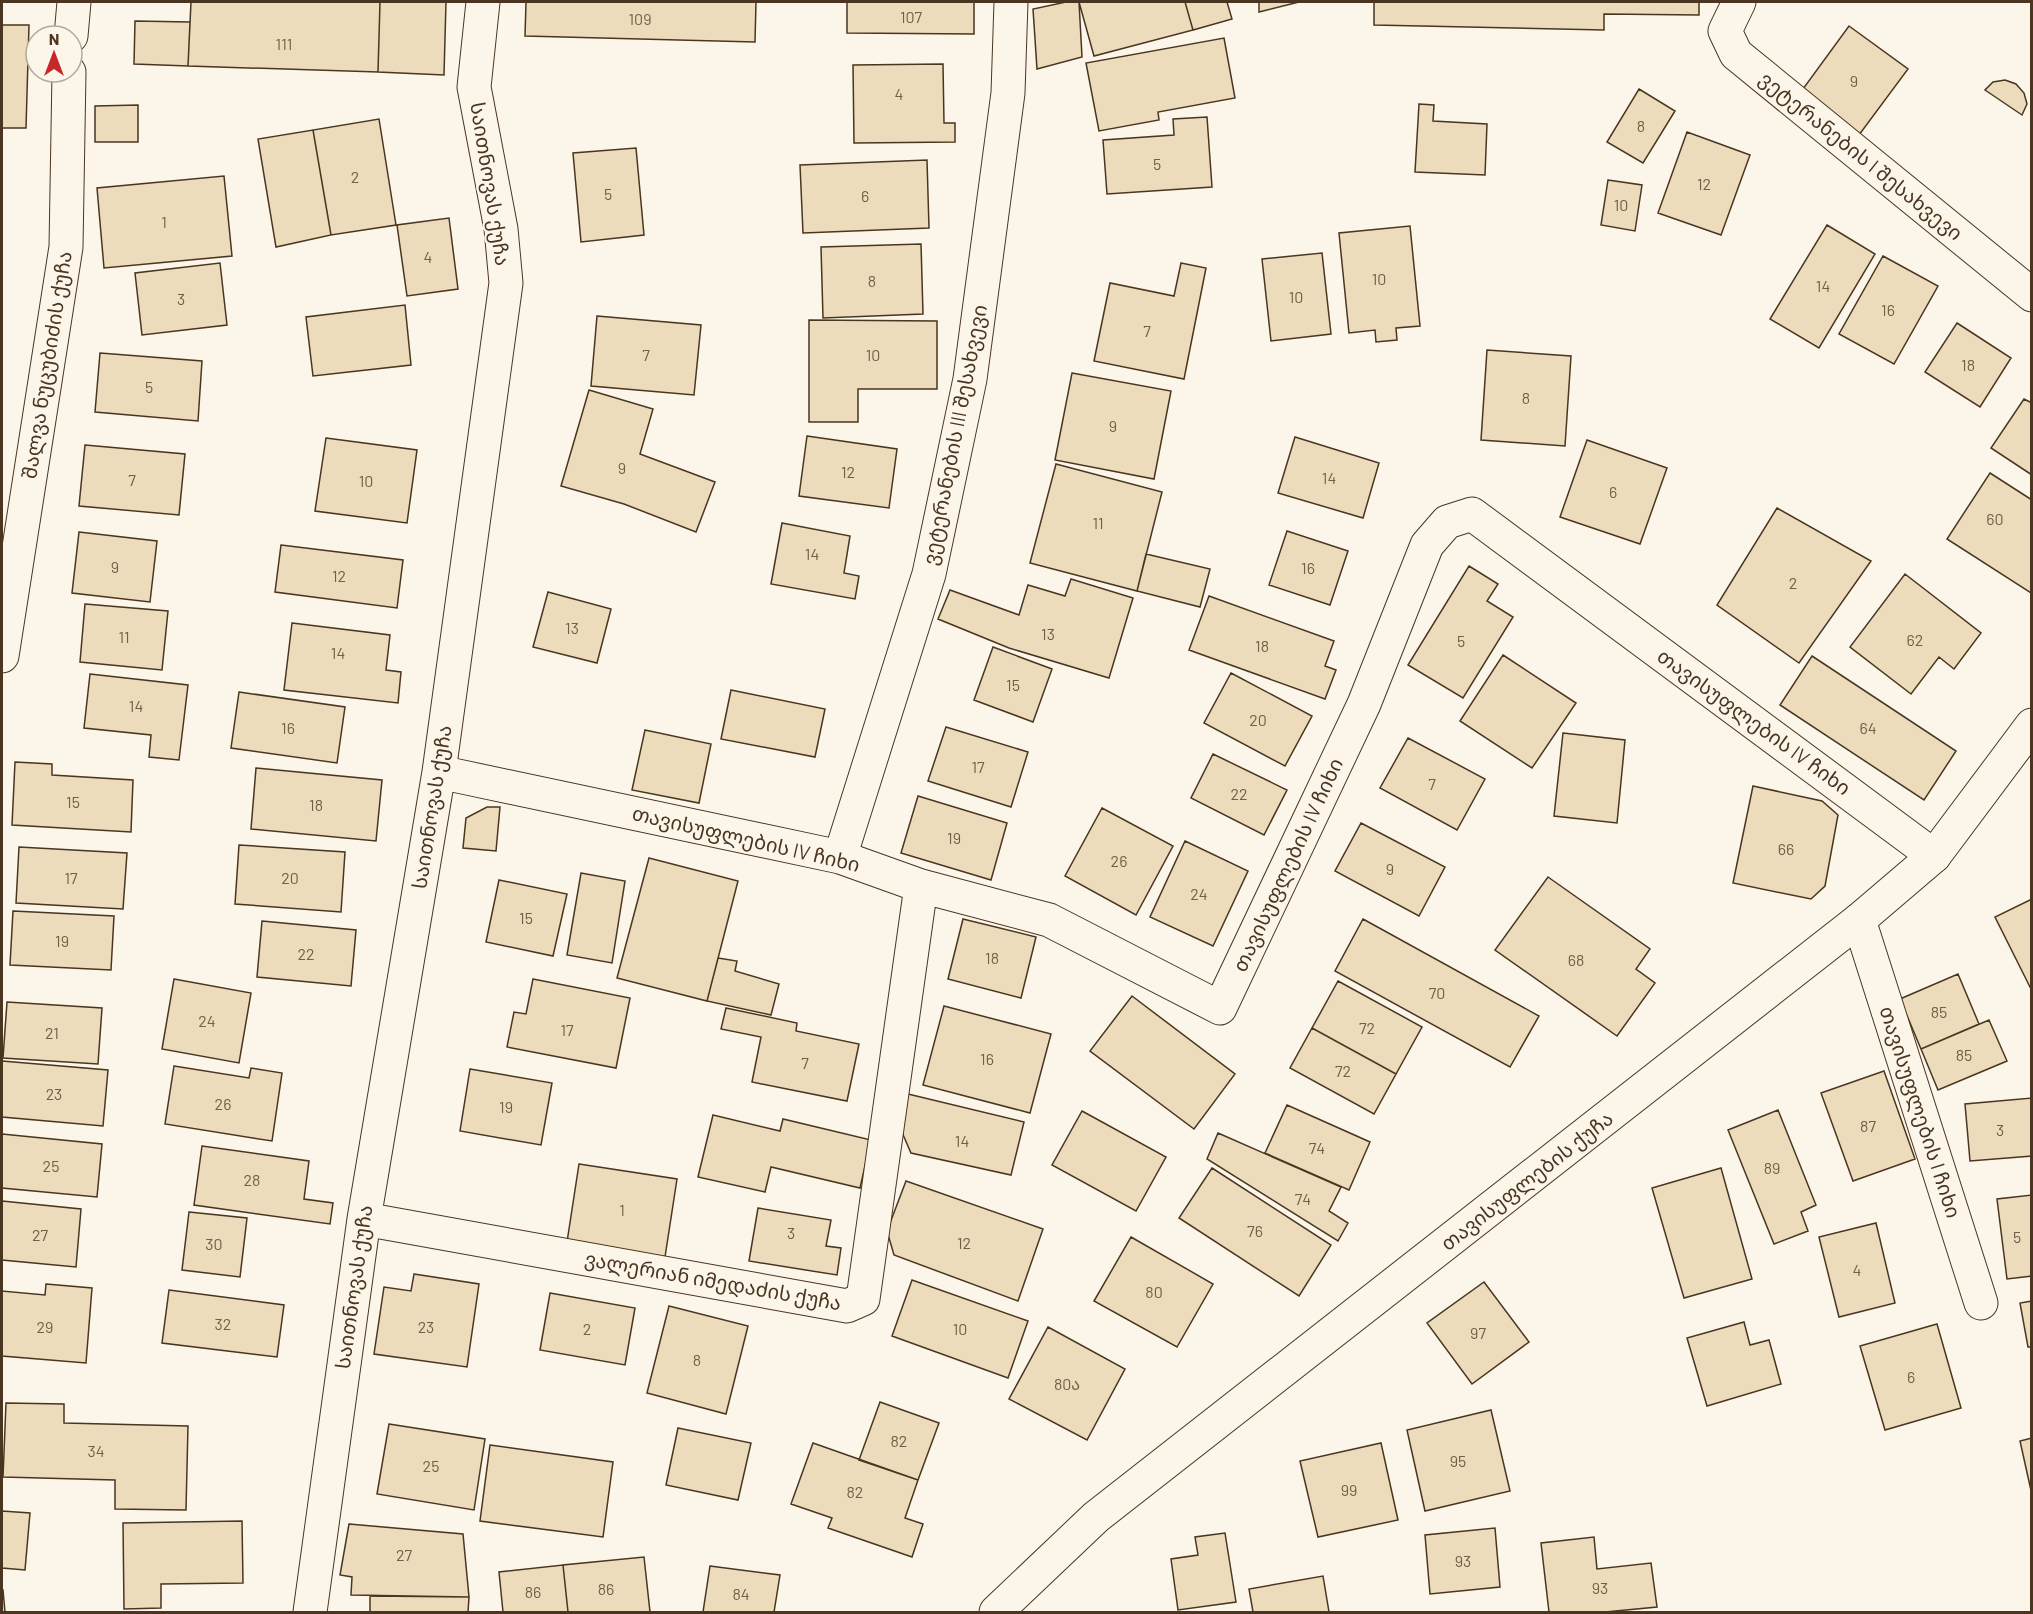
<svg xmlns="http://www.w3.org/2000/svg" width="2033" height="1614" font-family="Barlow,'Noto Sans Georgian',sans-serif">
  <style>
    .building { fill: #ecdcbc; stroke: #4a3520; stroke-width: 1.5 }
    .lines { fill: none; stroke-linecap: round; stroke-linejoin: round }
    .minor-casing { stroke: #4a3520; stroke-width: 35 }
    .tertiary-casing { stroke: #4a3520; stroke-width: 35 }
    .minor { stroke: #fbf6e9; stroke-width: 33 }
    .tertiary { stroke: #fbf6e9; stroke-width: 33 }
    .labels { text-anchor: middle; stroke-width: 4.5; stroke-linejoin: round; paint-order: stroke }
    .number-label { font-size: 16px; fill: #725f47 }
    .street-label { font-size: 20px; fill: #4a3520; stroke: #fbf6e9 }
  </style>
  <rect width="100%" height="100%" fill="#fbf6e9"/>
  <path class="building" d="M191,2H380L378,72L188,66Z
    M380,2H446L444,75L378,72Z
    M526,2H756L755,42L525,36Z
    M847,2H974V34L847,33Z
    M1066,2H1079L1082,57L1037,69L1033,9Z
    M1079,2H1185L1193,30L1094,56Z
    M1185,2H1227L1232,19L1193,30Z
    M1259,2H1299L1259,12Z
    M1374,2H1699V15L1604,14V30L1374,25Z
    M135,21L190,22L188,66L134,64Z
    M2,25H29L26,128H2Z
    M1849,26L1908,69L1859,135L1800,93Z
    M1224,38L1235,98L1158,112L1159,120L1099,131L1086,63Z
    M943,64L944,123H955V142L854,143L853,65Z
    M2005,80L2016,84L2024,93L2027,104L2022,115L1985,90L1993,82Z
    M1639,89L1675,111L1643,163L1607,142Z
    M1419,104L1434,105L1433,121L1487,124L1485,175L1415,172Z
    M138,105V142H95V106Z
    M1207,117L1212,187L1107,194L1103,140L1174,135L1173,119Z
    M379,119L396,225L331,235L313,130Z
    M313,130L331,235L276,247L258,139Z
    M1687,132L1750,155L1721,235L1658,213Z
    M636,148L644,235L581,242L573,153Z
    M927,160L929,228L803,233L800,165Z
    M224,176L232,256L104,268L97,188Z
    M1608,180L1642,185L1635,231L1601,225Z
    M449,218L458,289L407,296L397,225Z
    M1827,225L1875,254L1819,348L1770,319Z
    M1410,226L1420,326L1396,328L1397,340L1376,342L1375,330L1349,333L1339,233Z
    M921,244L923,314L823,318L821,247Z
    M1322,253L1331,334L1271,341L1262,259Z
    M1883,256L1938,286L1894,364L1839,334Z
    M220,263L227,325L142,335L135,273Z
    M1181,263L1206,268L1184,379L1094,361L1110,283L1174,296Z
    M405,305L411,365L313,376L306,317Z
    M597,316L701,325L694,395L591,386Z
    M809,320L937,321V389H858V422H809Z
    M1957,323L2011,358L1980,407L1925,372Z
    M1487,350L1571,356L1565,446L1481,440Z
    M100,353L202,361L198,421L95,412Z
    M1072,373L1171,391L1154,479L1055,460Z
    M589,390L653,409L640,454L715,482L696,532L624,504L561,486Z
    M2024,399L2032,403V475L1991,448Z
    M807,436L897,449L889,508L799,496Z
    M1295,437L1379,463L1363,518L1278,493Z
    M326,438L417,450L407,523L315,511Z
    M1587,440L1667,468L1640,544L1560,517Z
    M85,445L185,454L179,515L79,506Z
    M1056,464L1162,492L1137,591L1030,563Z
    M1990,473L2032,500L2031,593L1947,539Z
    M1777,508L1871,561L1799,663L1717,605Z
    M782,523L850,536L844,573L859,576L855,599L771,584Z
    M1287,531L1348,551L1330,605L1269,585Z
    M79,532L157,541L150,602L72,593Z
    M281,545L403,560L397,608L275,592Z
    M1146,554L1210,569L1200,607L1137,591Z
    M1469,566L1498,584L1487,601L1513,617L1463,698L1408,665Z
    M1905,574L1981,633L1954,669L1939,657L1911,694L1850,647Z
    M1071,579L1133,598L1109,678L1009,648L938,619L950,590L1019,615L1028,585L1065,596Z
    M548,592L611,609L597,663L533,647Z
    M1209,596L1334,641L1325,666L1336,670L1325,699L1189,650Z
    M85,604L168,611L162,670L80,662Z
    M292,623L390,635L386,670L401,672L398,703L284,690Z
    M993,647L1052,669L1033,722L974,700Z
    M1503,655L1576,703L1532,768L1460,721Z
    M1812,656L1956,751L1924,800L1780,705Z
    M1231,673L1312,716L1285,766L1204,723Z
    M90,674L188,685L179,760L149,757L151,735L84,728Z
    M731,690L825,709L815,757L721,739Z
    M239,692L345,707L337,763L231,748Z
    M946,727L1028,752L1011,807L928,781Z
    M645,730L711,744L699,803L632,790Z
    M1563,733L1625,740L1617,823L1554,816Z
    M1408,738L1485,779L1457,830L1380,788Z
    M1213,754L1287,790L1264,835L1191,798Z
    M15,762L52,764V775L133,780L131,832L12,825Z
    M256,768L382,780L376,841L251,829Z
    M1753,786L1822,801L1838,815L1825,886L1811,899L1733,883Z
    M918,796L1007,823L991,880L901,853Z
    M487,807H500L496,851L463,848L466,818Z
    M1102,808L1173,846L1136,915L1065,876Z
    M1361,823L1445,867L1419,916L1335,871Z
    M1185,841L1248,871L1213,946L1150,917Z
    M239,845L345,852L341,912L235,904Z
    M19,847L127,853L123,909L16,903Z
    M649,858L738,881L707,1001L617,978Z
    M581,873L625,881L612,963L567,955Z
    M1548,877L1650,949L1636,969L1655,983L1617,1036L1495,950Z
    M499,880L567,894L553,956L486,942Z
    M2032,899V991L1995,917Z
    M13,911L114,916L111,970L10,965Z
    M963,919L1036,937L1021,998L948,979Z
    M1363,919L1539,1016L1510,1067L1335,971Z
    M262,921L356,930L351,986L257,977Z
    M718,958L737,961L735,971L779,984L771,1015L707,1001Z
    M1958,974L1979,1024L1921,1049L1900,999Z
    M174,979L251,993L239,1063L162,1049Z
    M533,979L630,998L616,1068L507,1047L514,1012L526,1014Z
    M1338,981L1422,1027L1396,1074L1312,1028Z
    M1132,996L1235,1074L1194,1129L1090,1051Z
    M7,1002L102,1008L98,1064L3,1058Z
    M944,1006L1051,1034L1030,1113L923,1085Z
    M726,1008L797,1023L796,1031L859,1044L847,1101L752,1082L761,1037L721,1029Z
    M1989,1020L2007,1061L1938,1090L1921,1049Z
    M1312,1028L1396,1074L1374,1114L1290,1068Z
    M2,1061L108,1070L103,1126L2,1117Z
    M174,1066L249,1078L251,1068L282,1073L272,1141L165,1124Z
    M470,1069L552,1083L541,1145L460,1131Z
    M1884,1071L1915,1159L1853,1181L1821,1093Z
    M908,1094L1024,1122L1011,1175L911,1153L901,1130Z
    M2032,1098V1156L1970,1161L1965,1104Z
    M1287,1105L1370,1142L1349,1190L1265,1153Z
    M1778,1110L1816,1205L1801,1212L1808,1231L1774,1244L1728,1130Z
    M1082,1111L1166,1157L1136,1211L1052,1165Z
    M713,1115L780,1131L783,1119L871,1140L860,1188L771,1167L765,1192L698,1177Z
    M1218,1133L1341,1187L1329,1211L1348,1223L1338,1241L1207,1159Z
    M2,1134L102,1144L97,1197L2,1188Z
    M202,1146L309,1161L304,1199L333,1203L330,1224L194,1205Z
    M579,1164L677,1179L665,1257L567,1242Z
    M1212,1168L1331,1245L1299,1296L1179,1218Z
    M1721,1168L1752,1279L1684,1298L1652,1188Z
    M906,1181L1043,1229L1018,1301L894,1255L887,1231Z
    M2032,1195V1276L2007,1279L1997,1199Z
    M2,1201L81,1209L76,1267L2,1260Z
    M758,1208L831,1220L826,1246L841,1248L837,1275L749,1261Z
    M189,1212L247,1218L240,1277L182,1270Z
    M1876,1223L1895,1303L1839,1317L1819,1237Z
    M1131,1237L1213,1284L1177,1347L1094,1301Z
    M414,1274L479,1284L467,1367L374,1354L384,1287L411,1291Z
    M912,1280L1028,1321L1008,1378L892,1336Z
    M1484,1282L1529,1342L1472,1384L1427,1323Z
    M46,1284L92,1288L86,1363L2,1356V1291L45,1295Z
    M169,1290L284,1305L277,1357L162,1343Z
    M550,1293L635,1308L625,1365L540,1350Z
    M2032,1301V1347H2028L2020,1303Z
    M669,1306L748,1326L726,1414L647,1393Z
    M1744,1322L1750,1345L1769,1340L1781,1384L1707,1406L1687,1338Z
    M1937,1324L1961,1408L1885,1430L1860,1346Z
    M1048,1327L1125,1369L1087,1440L1009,1399Z
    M880,1402L939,1423L918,1480L859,1460Z
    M6,1403L64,1404V1423L188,1426L186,1510L115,1509V1480L3,1477Z
    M1491,1410L1510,1491L1425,1511L1407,1430Z
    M389,1424L485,1439L474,1510L377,1494Z
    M678,1428L751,1443L738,1500L666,1485Z
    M2032,1438V1495L2020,1441Z
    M813,1443L918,1480L905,1518L923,1524L912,1557L828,1528L832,1518L791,1504Z
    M1381,1443L1398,1520L1318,1537L1300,1461Z
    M490,1445L613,1462L603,1537L480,1521Z
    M2,1511L30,1513L25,1570L2,1568Z
    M242,1521L243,1583L161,1584V1608L124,1609L123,1523Z
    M349,1524L463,1534L469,1597L351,1595L352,1577L340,1575Z
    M1495,1528L1500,1587L1430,1594L1425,1535Z
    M1225,1533L1236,1602L1178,1610L1171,1559L1198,1555L1195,1537Z
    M1594,1537L1597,1569L1651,1563L1657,1607L1605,1612H1549L1541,1543Z
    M644,1557L650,1612H568L563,1565Z
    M563,1565L568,1612H503L499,1572Z
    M710,1566L780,1575L774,1612H703Z
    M1323,1576L1329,1612H1253L1249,1589Z
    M2,1590H3L5,1612H2Z
    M370,1596L469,1597L468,1612H370Z"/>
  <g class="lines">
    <g class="minor-casing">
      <path id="minor" d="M1739,2L1725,31L1736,54L2032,295
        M71,36L74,2
        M2,656L66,247L69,72
        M439,772L840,857L921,886L1049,920L1220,1008L1364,704L1427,545L1447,522L1472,514L1934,856
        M840,857L929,574L970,379L1008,93L1011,2
        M1859,920L1981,1303
        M364,1219L847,1306L863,1299L921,886
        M310,1612L364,1219L439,772L506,283L501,229L474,87L483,2"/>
    </g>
    <g class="tertiary-casing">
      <path id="tertiary" d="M996,1612L1096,1517L1859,920L1934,856L2032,725"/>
    </g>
    <use href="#minor" class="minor"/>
    <use href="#tertiary" class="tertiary"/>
  </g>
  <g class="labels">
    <g class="number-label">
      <text x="911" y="23">107</text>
      <text x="640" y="25">109</text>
      <text x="284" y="50">111</text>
      <text x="1854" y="87">9</text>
      <text x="899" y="100">4</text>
      <text x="1641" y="132">8</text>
      <text x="1157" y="170">5</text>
      <text x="355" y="183">2</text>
      <text x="1704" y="190">12</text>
      <text x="608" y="200">5</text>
      <text x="865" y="202">6</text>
      <text x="1621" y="211">10</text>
      <text x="164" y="228">1</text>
      <text x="428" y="263">4</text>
      <text x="1379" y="285">10</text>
      <text x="872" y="287">8</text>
      <text x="1823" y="292">14</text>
      <text x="1296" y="303">10</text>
      <text x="181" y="305">3</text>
      <text x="1888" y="316">16</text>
      <text x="1147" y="337">7</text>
      <text x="646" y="361">7</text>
      <text x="873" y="361">10</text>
      <text x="1968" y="371">18</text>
      <text x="149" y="393">5</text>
      <text x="1526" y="404">8</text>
      <text x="1113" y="432">9</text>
      <text x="622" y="474">9</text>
      <text x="848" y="478">12</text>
      <text x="1329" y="484">14</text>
      <text x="132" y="486">7</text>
      <text x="366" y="487">10</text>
      <text x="1613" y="498">6</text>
      <text x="1995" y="525">60</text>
      <text x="1098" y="529">11</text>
      <text x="812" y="560">14</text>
      <text x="115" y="573">9</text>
      <text x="1308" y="574">16</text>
      <text x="339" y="582">12</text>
      <text x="1793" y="589">2</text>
      <text x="572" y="634">13</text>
      <text x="1048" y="640">13</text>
      <text x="124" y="643">11</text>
      <text x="1915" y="646">62</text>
      <text x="1461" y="647">5</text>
      <text x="1262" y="652">18</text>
      <text x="338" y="659">14</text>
      <text x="1013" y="691">15</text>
      <text x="136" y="712">14</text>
      <text x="1258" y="726">20</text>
      <text x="288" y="734">16</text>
      <text x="1868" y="734">64</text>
      <text x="978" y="773">17</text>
      <text x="1432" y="790">7</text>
      <text x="1239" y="800">22</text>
      <text x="73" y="808">15</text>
      <text x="316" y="811">18</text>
      <text x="954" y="844">19</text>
      <text x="1786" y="855">66</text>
      <text x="1119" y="867">26</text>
      <text x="1390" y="875">9</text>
      <text x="71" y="884">17</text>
      <text x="290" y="884">20</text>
      <text x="1199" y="900">24</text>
      <text x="526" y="924">15</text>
      <text x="62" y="947">19</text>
      <text x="306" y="960">22</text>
      <text x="992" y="964">18</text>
      <text x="1576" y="966">68</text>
      <text x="1437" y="999">70</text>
      <text x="1939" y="1018">85</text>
      <text x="207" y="1027">24</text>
      <text x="1367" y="1034">72</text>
      <text x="567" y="1036">17</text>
      <text x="52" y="1039">21</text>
      <text x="1964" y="1061">85</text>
      <text x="987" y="1065">16</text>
      <text x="805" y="1069">7</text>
      <text x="1343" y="1077">72</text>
      <text x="54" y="1100">23</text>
      <text x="223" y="1110">26</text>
      <text x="506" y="1113">19</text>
      <text x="1868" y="1132">87</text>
      <text x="2000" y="1136">3</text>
      <text x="962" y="1147">14</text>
      <text x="1317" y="1154">74</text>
      <text x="51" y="1172">25</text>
      <text x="1772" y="1174">89</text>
      <text x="252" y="1186">28</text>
      <text x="1303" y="1205">74</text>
      <text x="622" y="1216">1</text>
      <text x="1255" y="1237">76</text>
      <text x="791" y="1239">3</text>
      <text x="40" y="1241">27</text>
      <text x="2017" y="1243">5</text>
      <text x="964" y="1249">12</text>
      <text x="214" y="1250">30</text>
      <text x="1857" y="1276">4</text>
      <text x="1154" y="1298">80</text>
      <text x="223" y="1330">32</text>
      <text x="45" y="1333">29</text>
      <text x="426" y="1333">23</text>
      <text x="587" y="1335">2</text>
      <text x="960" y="1335">10</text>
      <text x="1478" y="1339">97</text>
      <text x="697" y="1366">8</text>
      <text x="1911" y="1383">6</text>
      <text x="1067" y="1390">80ა</text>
      <text x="899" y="1447">82</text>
      <text x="96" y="1457">34</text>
      <text x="1458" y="1467">95</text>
      <text x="431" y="1472">25</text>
      <text x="1349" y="1496">99</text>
      <text x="855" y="1498">82</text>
      <text x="404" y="1561">27</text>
      <text x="1463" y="1567">93</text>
      <text x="1600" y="1594">93</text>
      <text x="606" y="1595">86</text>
      <text x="533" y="1598">86</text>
      <text x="741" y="1600">84</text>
    </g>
    <g class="street-label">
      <text transform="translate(1861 156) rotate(39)" y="7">ვეტერანების I შესახვევი</text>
      <text transform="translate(490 184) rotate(81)" y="7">საითნოვას ქუჩა</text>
      <text transform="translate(47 365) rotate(-81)" y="7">შალვა ნუცუბიძის ქუჩა</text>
      <text transform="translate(955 435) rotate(-79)" y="7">ვეტერანების III შესახვევი</text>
      <text transform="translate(1754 722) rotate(36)" y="7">თავისუფლების IV ჩიხი</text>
      <text transform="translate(432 807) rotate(-81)" y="7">საითნოვას ქუჩა</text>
      <text transform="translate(746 839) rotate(13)" y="7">თავისუფლების IV ჩიხი</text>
      <text transform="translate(1288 865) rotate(-65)" y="7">თავისუფლების IV ჩიხი</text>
      <text transform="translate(1920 1112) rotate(72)" y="7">თავისუფლების I ჩიხი</text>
      <text transform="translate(1527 1181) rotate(-38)" y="7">თავისუფლების ქუჩა</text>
      <text transform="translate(713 1281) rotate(10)" y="7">ვალერიან იმედაძის ქუჩა</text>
      <text transform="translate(354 1287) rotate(-82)" y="7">საითნოვას ქუჩა</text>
    </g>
  </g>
  <rect width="2033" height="1614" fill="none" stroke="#4a3520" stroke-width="6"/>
  <g transform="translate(54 54)"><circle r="28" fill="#fbf6e9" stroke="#b4a999" stroke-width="1.5"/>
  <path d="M0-4.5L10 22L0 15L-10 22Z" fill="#c62828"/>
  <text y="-9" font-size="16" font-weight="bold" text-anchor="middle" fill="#4a3520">N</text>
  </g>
</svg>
